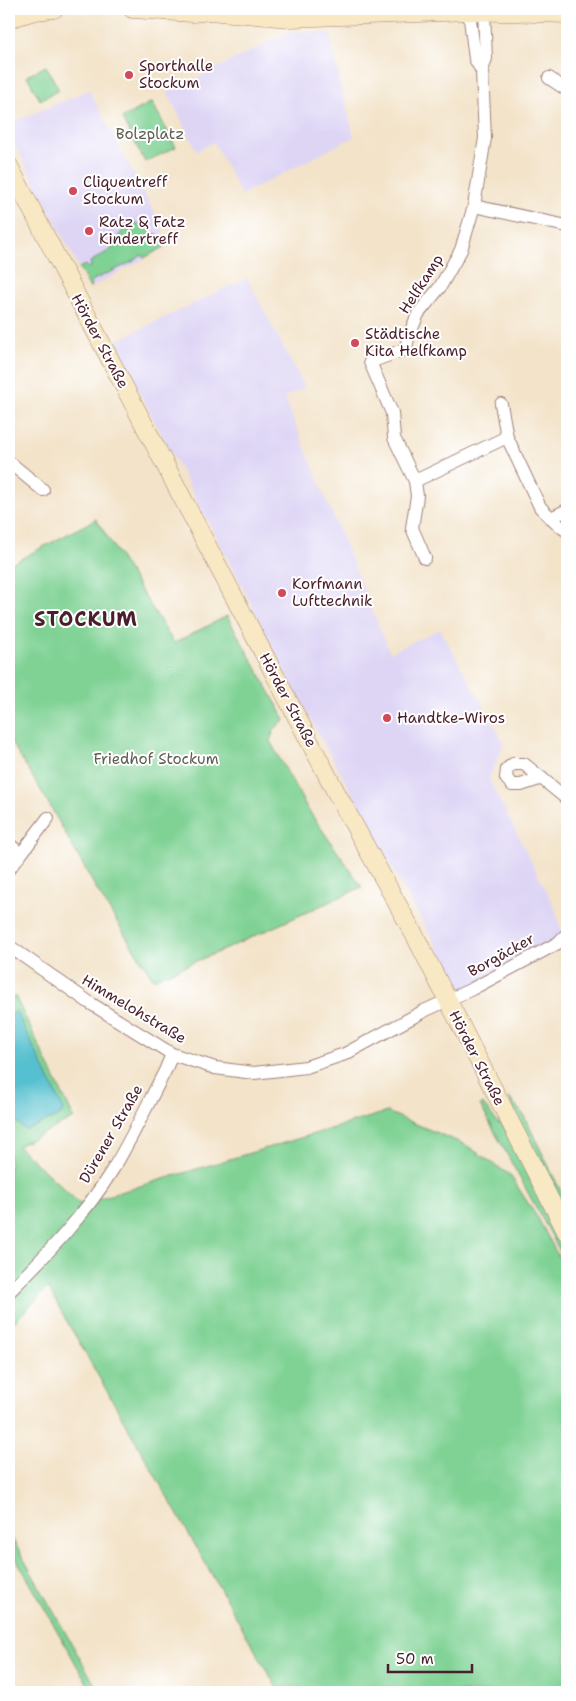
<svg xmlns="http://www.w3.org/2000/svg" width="576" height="1701" font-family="'Shantell Sans',sans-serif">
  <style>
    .built { fill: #ded5f5 }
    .green { fill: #7fd294; stroke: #647860 }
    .water { fill: #54c0cf; stroke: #4f707d }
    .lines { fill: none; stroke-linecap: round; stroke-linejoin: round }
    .minor-casing { stroke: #9e817a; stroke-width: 14 }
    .secondary-casing { stroke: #9e817a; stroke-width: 19 }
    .minor { stroke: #fff; stroke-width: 12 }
    .secondary { stroke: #f8e8c3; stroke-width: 18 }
    .poi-dot { fill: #d1495b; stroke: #fff; stroke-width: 2 }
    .labels { text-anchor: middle; stroke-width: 4; stroke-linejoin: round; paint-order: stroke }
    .poi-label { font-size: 15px; fill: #4a1f2b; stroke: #fff; text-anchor: start }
    .park-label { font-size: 15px; fill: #5d5e50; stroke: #fff }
    .street-label { font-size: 15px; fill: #4a1f2b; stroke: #fff }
    .district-label { font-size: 20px; font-weight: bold; letter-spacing: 1px; fill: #4a1f2b; stroke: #fff }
  </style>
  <rect width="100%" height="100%" fill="#fff"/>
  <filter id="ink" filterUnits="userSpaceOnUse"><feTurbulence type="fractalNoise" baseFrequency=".02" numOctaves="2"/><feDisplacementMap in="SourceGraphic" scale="10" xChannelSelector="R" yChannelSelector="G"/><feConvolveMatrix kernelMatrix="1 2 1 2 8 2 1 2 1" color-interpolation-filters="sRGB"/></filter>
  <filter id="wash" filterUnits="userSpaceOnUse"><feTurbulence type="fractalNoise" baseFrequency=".0096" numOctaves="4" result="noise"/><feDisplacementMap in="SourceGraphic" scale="20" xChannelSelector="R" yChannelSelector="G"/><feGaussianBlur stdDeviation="1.12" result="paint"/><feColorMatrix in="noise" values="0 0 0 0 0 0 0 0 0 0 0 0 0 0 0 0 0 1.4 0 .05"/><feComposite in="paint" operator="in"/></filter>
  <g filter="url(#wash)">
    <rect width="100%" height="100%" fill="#f3e3c9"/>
    <path class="built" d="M288,32L330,33L339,79L354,137L241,195L214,142L197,151L168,93Z
      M89,90L164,231L161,233L164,238L167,237L171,244L90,288L9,134V124Z
      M247,278L305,388L284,397L390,653L440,629L504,743L489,779L554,906L566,945L466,998L376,840L347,784L292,686L251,603L113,342Z"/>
    <path class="green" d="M46,66L59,90L40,100L27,76Z
      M152,102L176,147L145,162L122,118Z
      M132,221L149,229L152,234H158L164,247L144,258L142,255L132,262L93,280L90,288L79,268L85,265L88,268L91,267L90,262L112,249L117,238L122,232L127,224Z
      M96,519L174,643L227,616L285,719L274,730L270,741L307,808L362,887L228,948L153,979L98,892L45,797L9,739V565Z
      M15,996L74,1118L18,1146L80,1204L387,1112L466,1145L510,1175L539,1220L567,1272V1692H279L48,1288L9,1327V999Z
      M508,1097L523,1114L567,1204V1210L566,1211L562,1209L547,1181Z
      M483,1104L499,1124L502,1123L567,1246V1264L480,1105Z
      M9,1533L99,1692H92L9,1546Z"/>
    <path class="water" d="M16,1011L63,1108L61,1115L28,1129H24L9,1114V1017Z"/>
  </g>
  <g filter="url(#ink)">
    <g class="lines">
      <g class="minor-casing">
        <path id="minor" d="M469,11L475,59L482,71
          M549,78L567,90
          M474,206L567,226
          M501,404L507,437L540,507L556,523L567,531
          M9,462L43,490
          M415,481L507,437
          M551,518L567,510
          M425,558L412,528L417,496L415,481L394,438L392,413L370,362L406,349L408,338L418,314L440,287L461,250L474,206L485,138L482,71L486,58L484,12
          M542,778L521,785H512L506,778L507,769L513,764H524L567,799
          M9,844L21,854L48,818
          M9,869L21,854
          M9,946L90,1003L172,1054L215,1068L254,1073L306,1067L345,1054L424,1011L472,989L558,943L567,934
          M9,1292C47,1254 85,1215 113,1169C132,1138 148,1103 165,1071L172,1054"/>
      </g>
      <g class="secondary-casing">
        <path id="secondary" d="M132,9L193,13L209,11L290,18L469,11L567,14
          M9,19L35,11L54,9
          M9,166L337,794L415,936L567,1233"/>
      </g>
      <use href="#minor" class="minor"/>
      <use href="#secondary" class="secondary"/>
    </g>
  </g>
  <g class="poi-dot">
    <circle cx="129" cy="75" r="5"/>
    <circle cx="73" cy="191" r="5"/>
    <circle cx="89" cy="231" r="5"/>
    <circle cx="355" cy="343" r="5"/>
    <circle cx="282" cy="593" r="5"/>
    <circle cx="387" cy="718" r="5"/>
  </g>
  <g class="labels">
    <g class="poi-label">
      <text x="139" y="71">Sporthalle<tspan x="139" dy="17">Stockum</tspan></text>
      <text x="83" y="187">Cliquentreff<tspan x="83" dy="17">Stockum</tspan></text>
      <text x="99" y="227">Ratz &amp; Fatz<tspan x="99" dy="17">Kindertreff</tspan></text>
      <text x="365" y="339">Städtische<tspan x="365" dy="17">Kita Helfkamp</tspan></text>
      <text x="292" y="589">Korfmann<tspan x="292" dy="17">Lufttechnik</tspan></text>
      <text x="397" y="723">Handtke-Wiros</text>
    </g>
    <g class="park-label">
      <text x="150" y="139">Bolzplatz</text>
      <text x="156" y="764">Friedhof Stockum</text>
    </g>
    <g class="street-label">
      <text transform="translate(421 284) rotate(-57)" y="5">Helfkamp</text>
      <text transform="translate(100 341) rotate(62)" y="5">Hörder Straße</text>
      <text transform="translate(288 700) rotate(62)" y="5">Hörder Straße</text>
      <text transform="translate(501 955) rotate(-29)" y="5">Borgäcker</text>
      <text transform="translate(134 1009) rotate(31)" y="5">Himmelohstraße</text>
      <text transform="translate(477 1058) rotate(63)" y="5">Hörder Straße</text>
      <text transform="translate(111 1134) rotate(-60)" y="5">Dürener Straße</text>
    </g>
    <g class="district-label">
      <text x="86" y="626">STOCKUM</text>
    </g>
  </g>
  <rect width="576" height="1701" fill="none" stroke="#fff" stroke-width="30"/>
  <path d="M388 1664v8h84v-8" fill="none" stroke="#4a1f2b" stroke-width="2.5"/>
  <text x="396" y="1664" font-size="15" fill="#4a1f2b" stroke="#ffffff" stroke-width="4" paint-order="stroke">50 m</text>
</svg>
